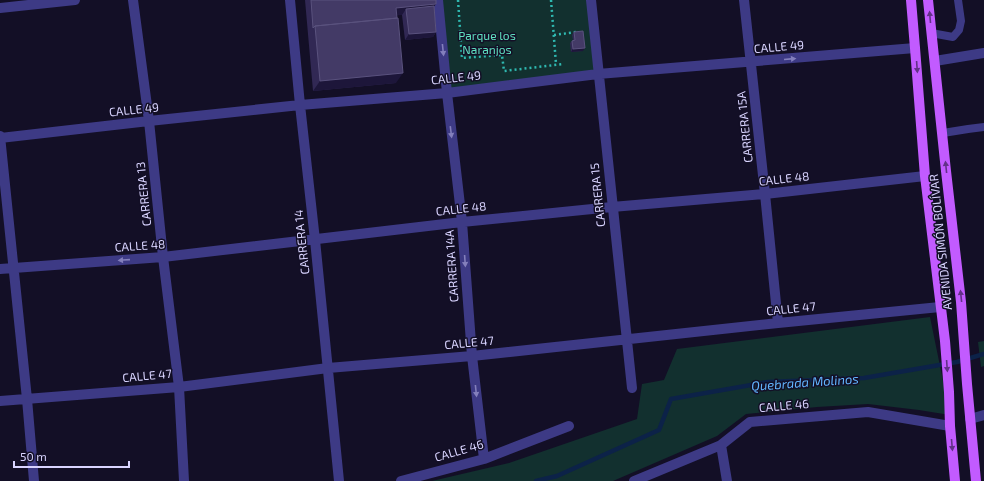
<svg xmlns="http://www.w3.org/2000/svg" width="984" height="481" font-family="'Exo 2',sans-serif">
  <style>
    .green { fill: #12302f }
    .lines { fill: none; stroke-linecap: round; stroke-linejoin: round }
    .stream { stroke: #0c2248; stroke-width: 4.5 }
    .path { stroke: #2fb8b0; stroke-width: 2.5; stroke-dasharray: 2 3; stroke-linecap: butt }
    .lane { stroke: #3d3a85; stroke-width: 8 }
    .street { stroke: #3d3a85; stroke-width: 10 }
    .primary { stroke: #c25bff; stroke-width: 10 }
    .wall { fill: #312854 }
    .shaded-wall { fill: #1d163a }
    .building { fill: #433a66; stroke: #5a527e }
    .oneway { fill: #623188 }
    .oneway2 { fill: #837fbc }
    .labels { text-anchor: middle; stroke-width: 3; stroke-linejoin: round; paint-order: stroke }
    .park-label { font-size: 12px; fill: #5fe0c0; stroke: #130f26 }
    .street-label { font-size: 12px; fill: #d9d4ff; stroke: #130f26 }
    .water-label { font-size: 13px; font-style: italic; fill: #62b6ff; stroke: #130f26 }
  </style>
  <rect width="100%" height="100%" fill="#130f26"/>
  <path class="green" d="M438,0H591L598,74L447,93Z
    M930,317L950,415L919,410L868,404L817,407L746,414L717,436L613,481H432L509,463L637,419L642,384L664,380L677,349Z
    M984,341V366L981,367L978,342Z"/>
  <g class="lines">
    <path class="stream" d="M536,481L557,476L659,430L671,399L768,382L864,378L957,362L984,354"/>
    <path class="path" d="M458,0L462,58L502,55L504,71L563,64
      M551,0L556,64
      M554,35L576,32"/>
    <path class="lane" d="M931,33L953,37L959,30L961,21L958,0
      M943,133L968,129L984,127"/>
    <path class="street" d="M133,0L149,121L163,257L179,387L184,481
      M290,0L300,105L315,240L339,481
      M438,0L447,93L462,222L472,356L484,459
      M591,0L632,388
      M744,0L765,194L778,323
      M0,8L75,0
      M935,61L984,53
      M0,136L27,399L34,481
      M0,138L149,121L300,105L447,93L598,74L915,48
      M0,269L163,257L462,222L612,207L765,194L925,176
      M0,401L179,387L328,368L472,356L778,323L940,307
      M970,419L984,415
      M721,445L727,481
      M401,481L484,459L569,426
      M634,481L721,445L750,422L868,412L950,426"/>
    <path class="primary" d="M911,0L915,48L925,176L945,341L949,392L950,426L955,481
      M928,0L946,171L961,302L967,384L976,481"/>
  </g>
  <path class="wall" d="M305,0H436V4L434,6L436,32L433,37L405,40L402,15H396V83L313,91Z
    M574,32L583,51L571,52L570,43L573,40L572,35Z"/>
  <path class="shaded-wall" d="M436,4L430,12L406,9L402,15L390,16L396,8Z
    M436,32L433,37L405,40L409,34Z
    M585,48L583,51L571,52L573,49Z
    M403,73L396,83L313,91L320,81Z"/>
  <path class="building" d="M311,0H436V4L396,8L397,18L315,26L313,28Z
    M434,6L436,32L409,34L406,9Z
    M398,18L403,73L320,81L315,26Z
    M583,31L585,48L573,49L572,41L575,40L574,32Z"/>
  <defs><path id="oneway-solid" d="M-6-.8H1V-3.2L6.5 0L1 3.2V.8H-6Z"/></defs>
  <g class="oneway">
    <use href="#oneway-solid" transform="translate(930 17) rotate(-95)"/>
    <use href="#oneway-solid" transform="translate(917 67) rotate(86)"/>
    <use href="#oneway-solid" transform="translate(946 167) rotate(-96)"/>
    <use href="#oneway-solid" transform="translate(961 296) rotate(-96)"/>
    <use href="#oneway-solid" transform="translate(947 366) rotate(86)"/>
    <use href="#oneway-solid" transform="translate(952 445) rotate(85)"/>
  </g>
  <g class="oneway2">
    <use href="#oneway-solid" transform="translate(443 50) rotate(84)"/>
    <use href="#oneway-solid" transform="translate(790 59) rotate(-5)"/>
    <use href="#oneway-solid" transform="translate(451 132) rotate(83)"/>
    <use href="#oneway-solid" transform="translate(124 260) rotate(176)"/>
    <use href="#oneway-solid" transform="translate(465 261) rotate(86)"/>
    <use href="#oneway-solid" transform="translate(476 391) rotate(84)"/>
  </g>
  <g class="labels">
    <g class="park-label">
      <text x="487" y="40">Parque los<tspan x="487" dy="14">Naranjos</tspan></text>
    </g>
    <g class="street-label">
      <text transform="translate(779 47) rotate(-5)" y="4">CALLE 49</text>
      <text transform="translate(456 78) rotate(-6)" y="4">CALLE 49</text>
      <text transform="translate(134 110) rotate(-6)" y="4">CALLE 49</text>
      <text transform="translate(745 127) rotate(-96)" y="4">CARRERA 15A</text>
      <text transform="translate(784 179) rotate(-6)" y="4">CALLE 48</text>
      <text transform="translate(144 194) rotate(-96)" y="4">CARRERA 13</text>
      <text transform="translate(598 195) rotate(-96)" y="4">CARRERA 15</text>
      <text transform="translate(461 209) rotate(-6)" y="4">CALLE 48</text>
      <text transform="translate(302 242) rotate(-96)" y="4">CARRERA 14</text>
      <text transform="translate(941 242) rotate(-96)" y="4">AVENIDA SIMÓN BOLÍVAR</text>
      <text transform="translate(140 246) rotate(-4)" y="4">CALLE 48</text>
      <text transform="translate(452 266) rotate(-94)" y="4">CARRERA 14A</text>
      <text transform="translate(791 309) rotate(-6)" y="4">CALLE 47</text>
      <text transform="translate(469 343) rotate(-5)" y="4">CALLE 47</text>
      <text transform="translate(147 376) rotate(-5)" y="4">CALLE 47</text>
      <text transform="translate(784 406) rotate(-5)" y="4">CALLE 46</text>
      <text transform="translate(459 451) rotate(-16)" y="4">CALLE 46</text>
    </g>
    <g class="water-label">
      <text transform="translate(805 382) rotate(-4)" y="5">Quebrada Molinos</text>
    </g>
  </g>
  <path d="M14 461v6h115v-6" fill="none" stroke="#d9d4ff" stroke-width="2"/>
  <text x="20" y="461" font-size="12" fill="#d9d4ff" stroke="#130f26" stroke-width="3" paint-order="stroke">50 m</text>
</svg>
